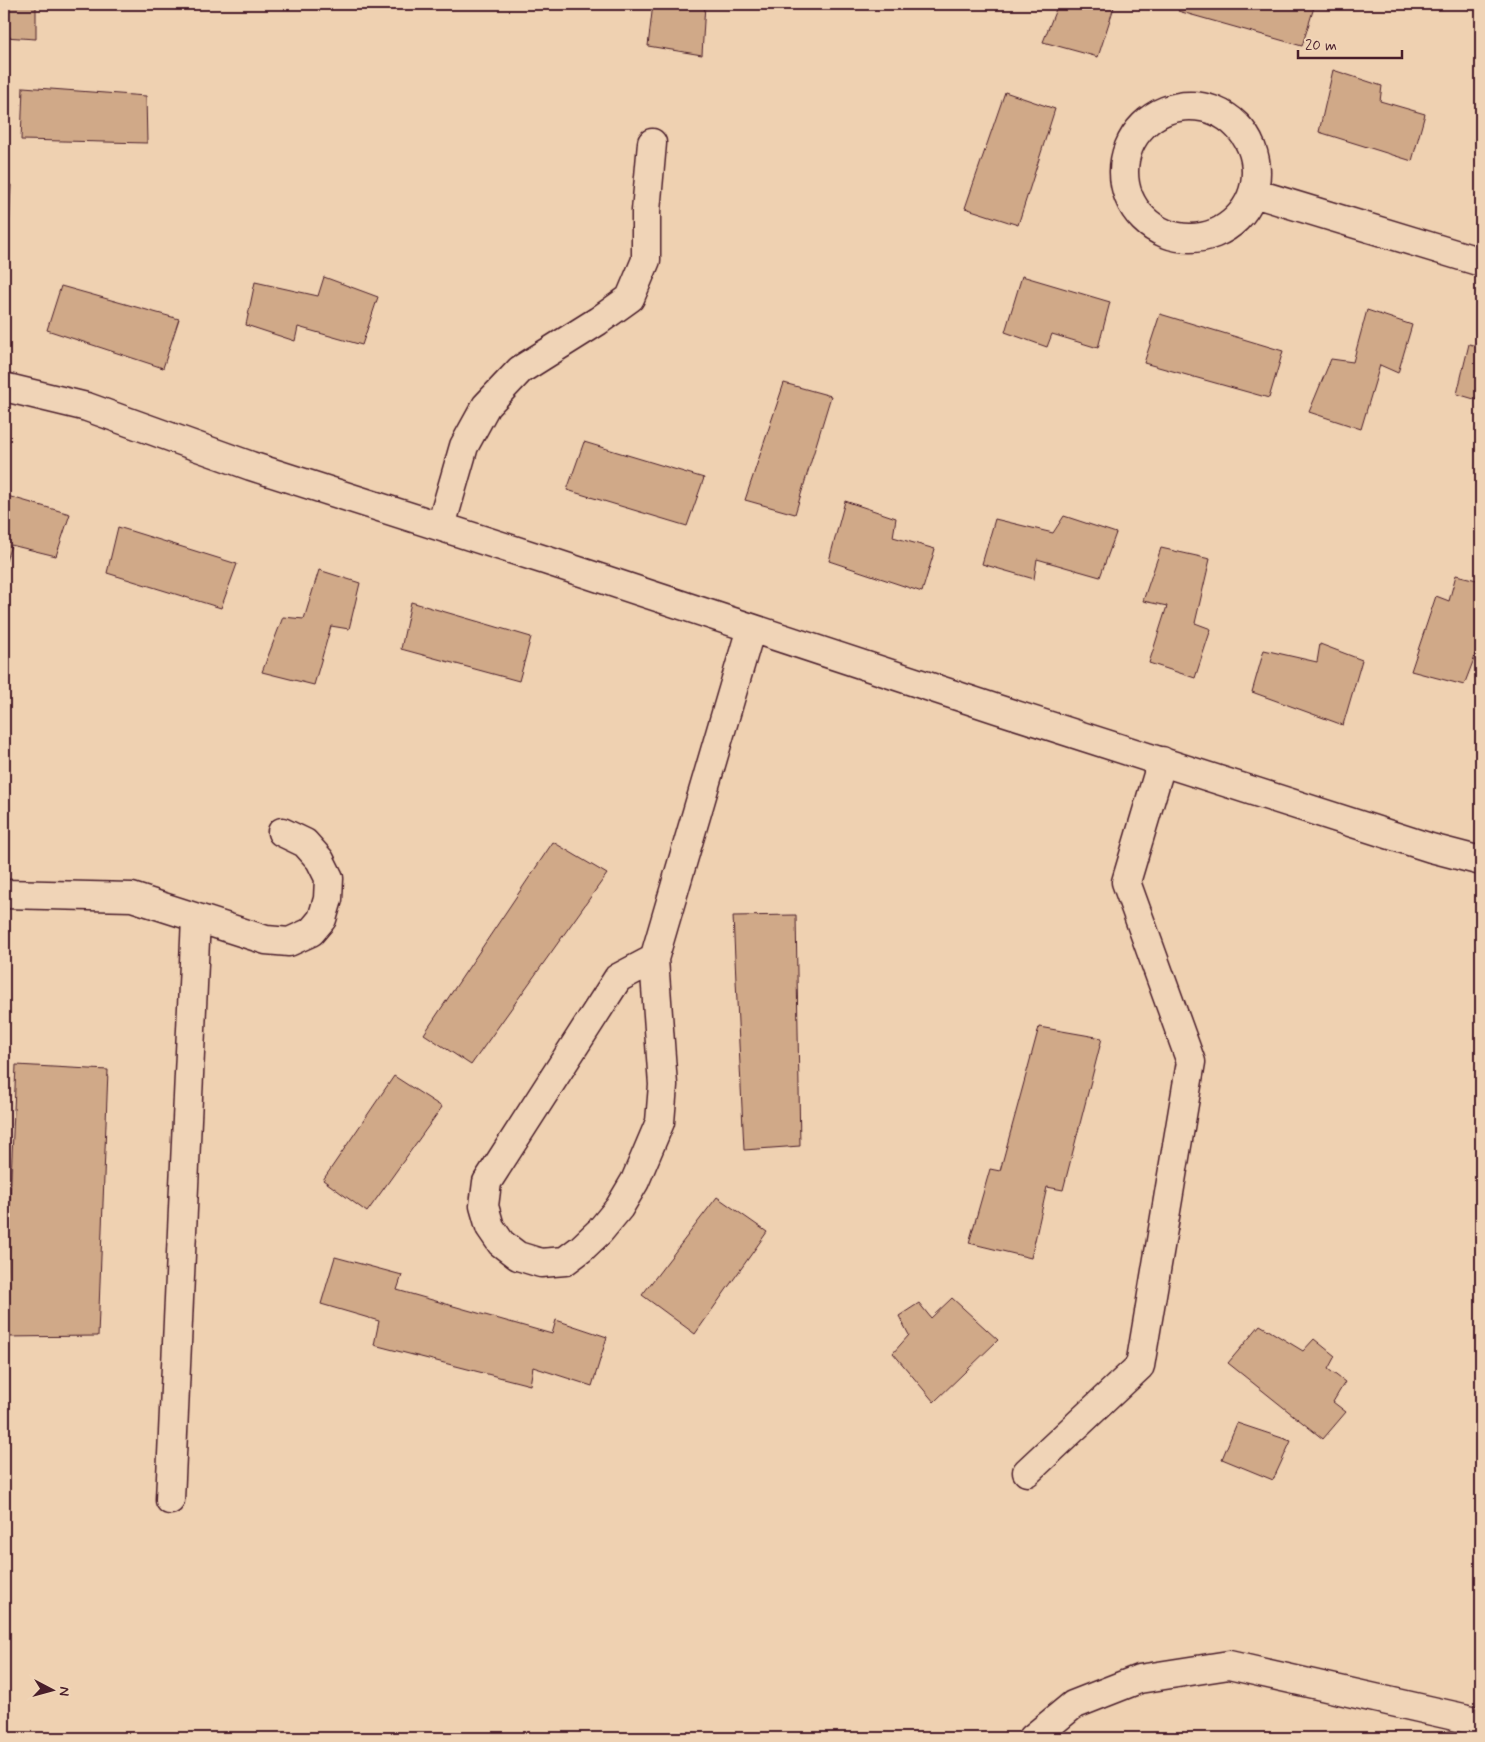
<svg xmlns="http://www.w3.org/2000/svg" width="1485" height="1742" font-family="Mynerve,sans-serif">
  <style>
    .building { fill: #d0a988; stroke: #4a1f2b }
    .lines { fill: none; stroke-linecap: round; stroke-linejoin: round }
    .minor-casing { stroke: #4a1f2b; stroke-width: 31 }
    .minor { stroke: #f0d4b7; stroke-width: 28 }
  </style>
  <rect width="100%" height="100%" fill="#efd1b1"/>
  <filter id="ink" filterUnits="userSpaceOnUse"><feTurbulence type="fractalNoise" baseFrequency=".02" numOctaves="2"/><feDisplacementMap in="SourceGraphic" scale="10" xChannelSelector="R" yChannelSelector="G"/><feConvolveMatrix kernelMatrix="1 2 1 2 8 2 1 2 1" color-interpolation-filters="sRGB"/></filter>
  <g filter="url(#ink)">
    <path class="building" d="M4,4H36V39L4,37Z
      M653,4H705L702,55L648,46Z
      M1058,4H1115L1098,57L1043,42Z
      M1181,4H1315L1302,46L1178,11Z
      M1333,70L1382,86L1380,101L1425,114L1412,161L1319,132Z
      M23,87L146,96L147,143L21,140Z
      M1005,92L1055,109L1018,225L965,208Z
      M1481,116V142L1474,140Z
      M4,184L11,185L6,302H4Z
      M1022,276L1110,302L1098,348L1052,334L1047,347L1005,332Z
      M324,277L378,297L362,345L298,327L295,341L246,325L255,282L318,296Z
      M61,286L179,319L163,368L47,330Z
      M1367,310L1412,325L1398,373L1380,365L1361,429L1309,412L1331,359L1353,362Z
      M1160,314L1283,351L1269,398L1144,363Z
      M1469,344L1481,347V401L1457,394Z
      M784,383L831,396L795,514L745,500Z
      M584,442L704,478L687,526L567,490Z
      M4,495L70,514L56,556L11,545L6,561L4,560Z
      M845,501L896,518L893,537L935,549L922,592L829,561Z
      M1064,516L1116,533L1100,577L1037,559L1034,579L982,564L995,519L1053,533Z
      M118,527L237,564L221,608L107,573Z
      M1161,548L1210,559L1195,623L1211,629L1195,678L1149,663L1167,606L1143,601Z
      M319,570L360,583L349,629L331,626L314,685L262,672L283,617L304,619Z
      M1456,575L1481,581V611L1477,623L1481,629V641L1464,685L1411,671L1436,596L1449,601Z
      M411,602L531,637L519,681L401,649Z
      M1320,644L1362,660L1343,725L1252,692L1264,650L1317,662Z
      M553,842L607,874L471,1065L424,1034Z
      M796,915L800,1146L744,1150L733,916Z
      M1039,1027L1102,1038L1063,1190L1047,1187L1031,1258L969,1243L990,1169L1000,1171Z
      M16,1065L108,1070L98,1336L4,1337Z
      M394,1076L442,1107L367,1212L323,1180Z
      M717,1197L767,1232L695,1334L642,1295Z
      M335,1257L402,1275L397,1290L552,1334L556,1320L607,1337L592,1386L533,1367L530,1385L374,1345L379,1321L321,1304Z
      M952,1298L998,1340L934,1402L893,1353L909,1335L899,1316L919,1303L931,1318Z
      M1260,1325L1303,1351L1314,1339L1335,1356L1328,1369L1345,1382L1333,1402L1346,1412L1323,1439L1228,1363Z
      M1237,1423L1291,1441L1273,1480L1222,1459Z"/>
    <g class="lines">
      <g class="minor-casing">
        <path id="minor" d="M1124 172a66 66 0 1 1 132 0a66 66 0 1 1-132 0Z
          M1254,193L1481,262
          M4,387L87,407L251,466L545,560L997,709L1431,848L1481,861
          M441,526L464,446L486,406L520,370L598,321L630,298L646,260V211L652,143
          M4,894L132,897L266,940L289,942L311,932L322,919L328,899L329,878L320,860L305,843L282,832
          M654,959L663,1085L660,1122L635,1181L619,1208L600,1231L581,1249L565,1261L541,1263L518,1256L501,1243L490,1227L484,1206L487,1182L618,978L654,959L751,628
          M1027,1472L1140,1366L1191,1062L1126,882L1162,761
          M170,1500L196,918
          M1033,1738L1073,1705L1139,1679L1229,1665L1481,1722"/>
      </g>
      <use href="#minor" class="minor"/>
    </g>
  </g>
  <rect width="1485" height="1742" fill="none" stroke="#f0d4b7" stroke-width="20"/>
  <rect x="10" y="10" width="1465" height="1722" fill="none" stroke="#4a1f2b" stroke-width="2" filter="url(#ink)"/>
  <g transform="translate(52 1690) rotate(96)" stroke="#f0d4b7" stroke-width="4" paint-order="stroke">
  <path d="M0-4L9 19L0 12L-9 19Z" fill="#4a1f2b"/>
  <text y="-8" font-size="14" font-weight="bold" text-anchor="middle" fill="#4a1f2b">N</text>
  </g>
  <path d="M1298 50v8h104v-8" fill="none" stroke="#4a1f2b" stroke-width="2.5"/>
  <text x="1305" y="50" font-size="15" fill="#4a1f2b" stroke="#f0d4b7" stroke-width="4" paint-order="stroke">20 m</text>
</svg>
